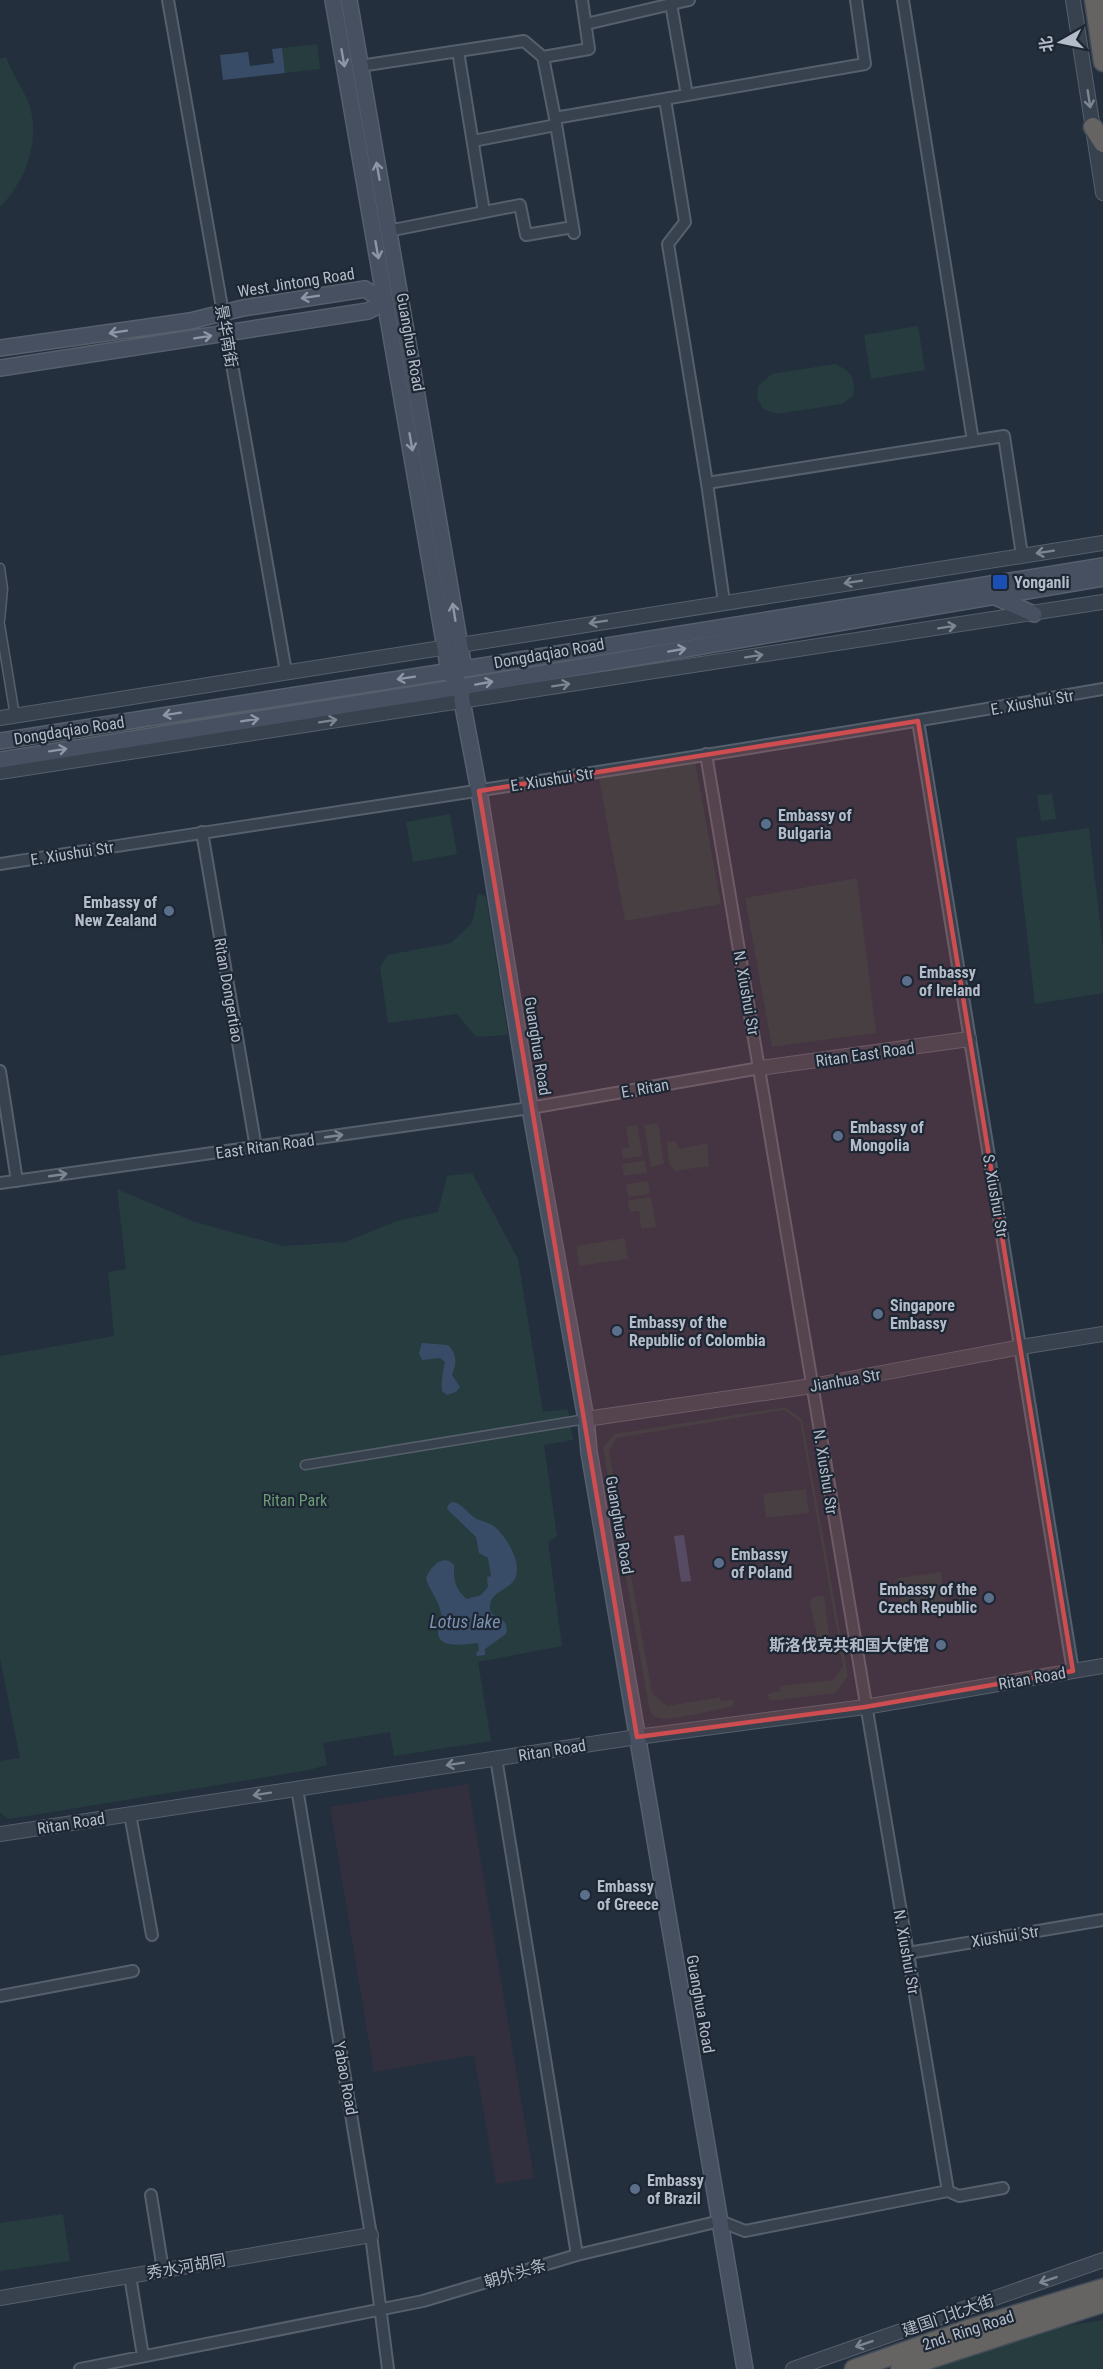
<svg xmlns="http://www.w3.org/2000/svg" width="1103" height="2369" font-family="'Roboto Condensed','Noto Sans SC',sans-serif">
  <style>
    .medical { fill: #32303f }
    .green { fill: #263c3f }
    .water { fill: #394c67 }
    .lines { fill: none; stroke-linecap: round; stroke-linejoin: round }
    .pedestrian-casing { stroke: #565f6c; stroke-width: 11 }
    .minor-casing { stroke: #565f6c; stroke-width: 14 }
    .tertiary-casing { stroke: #565f6c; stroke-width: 16 }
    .secondary-casing { stroke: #565f6c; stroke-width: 18 }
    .trunk-casing { stroke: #434c59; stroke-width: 21 }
    .pedestrian { stroke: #38414e; stroke-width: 8 }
    .minor { stroke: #38414e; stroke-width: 10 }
    .tertiary { stroke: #38414e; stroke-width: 14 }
    .secondary { stroke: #465061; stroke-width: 15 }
    .trunk { stroke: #656462; stroke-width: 18 }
    .oneway { stroke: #8e96a5 }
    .oneway2 { stroke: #7c8592 }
    .marked { fill: #ce4d50; fill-opacity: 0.2; stroke: #ce4d50; stroke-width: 4.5; stroke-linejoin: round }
    .transit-dot { fill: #1a4fb4; stroke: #1d2633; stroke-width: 2 }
    .service-dot { fill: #5c6f8a; stroke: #1d2633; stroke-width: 2 }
    .labels { text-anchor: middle; stroke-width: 4.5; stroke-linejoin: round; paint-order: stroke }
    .street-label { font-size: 16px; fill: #b4bcc9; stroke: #1d2633 }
    .poi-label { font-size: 16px; font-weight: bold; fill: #b4bcc9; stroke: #1d2633; text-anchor: start }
    .park-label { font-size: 16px; fill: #6b9a76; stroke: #1d2633 }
    .water-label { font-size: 18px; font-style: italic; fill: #7c92b1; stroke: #1d2633 }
  </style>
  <rect width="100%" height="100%" fill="#242f3e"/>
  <path class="medical" d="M468,1784L534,2178L496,2184L474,2055L374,2072L330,1807Z"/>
  <path class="green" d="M317,44L320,69L285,73L282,48Z
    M6,57C12,74 23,88 29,104C41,139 26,181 0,207V59Z
    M918,326L925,370L871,379L864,335Z
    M835,364C852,372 856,378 853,396L842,404L777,414L763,409L757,398L758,386L772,374Z
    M695,761L721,904L625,921L599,779Z
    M1052,794L1056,819L1041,821L1037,795Z
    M450,814L457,854L413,862L406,822Z
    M1089,828L1103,949V993L1035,1004L1016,838Z
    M857,878L876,1033L772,1047L745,898Z
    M478,894L486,896L508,1035L476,1037L457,1014L388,1023L380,967L388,955L451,943L472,923Z
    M658,1123L664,1164L651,1167L644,1125Z
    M637,1125L643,1156L623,1159L621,1149L629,1147L626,1127Z
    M675,1141L679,1149L707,1143L709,1166L675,1171L670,1165L666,1142Z
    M645,1160L647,1173L624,1176L622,1164Z
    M472,1173L518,1259L543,1412L568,1409L573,1440L544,1445L557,1536L548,1542L562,1646L478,1662L491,1741L394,1756L390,1732L323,1743L327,1765L309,1770L9,1819L0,1813V1761L20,1758L0,1658V1356L114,1336L108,1272L126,1269L117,1189L195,1222L283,1246L345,1242L397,1221L438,1212L447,1176Z
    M648,1181L650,1194L628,1197L626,1184Z
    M651,1197L656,1227L641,1229L639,1211L630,1212L628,1200Z
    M625,1238L628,1259L579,1266L576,1246Z
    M785,1407L802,1419L848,1676L835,1693L770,1701L767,1694L781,1691L780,1686L833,1680L843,1666L800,1421L784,1410L617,1438L609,1451L652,1693L667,1706L720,1697L721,1701L733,1699L734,1706C720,1709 667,1722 658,1718C650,1715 649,1709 648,1702L603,1448L614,1434Z
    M806,1489L809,1513L766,1518L763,1494Z
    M941,1572L945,1601L901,1608L897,1578Z
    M817,1596H824L829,1634L825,1639L818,1640L810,1603L812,1598Z
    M63,2214L70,2261L0,2271V2223Z
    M1103,2320V2369H929L1054,2328Z"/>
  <path class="water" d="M282,48L285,73L223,80L220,55L248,52L250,66L274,63L272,49Z
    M422,1343L448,1345C457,1354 457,1363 452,1375L460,1387L456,1392L447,1395L442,1391C441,1383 443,1370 445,1362L440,1358L422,1360L419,1353Z
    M452,1502C461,1502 466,1512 474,1517C480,1522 488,1521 495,1527C506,1537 521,1560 516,1576C512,1590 491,1590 490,1606C489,1622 511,1614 506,1634L485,1649V1655L477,1656L476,1652L479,1651L478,1643C467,1644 437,1650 438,1631C439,1625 443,1620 441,1613C439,1600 429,1590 426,1578C431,1566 443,1553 454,1565C454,1581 455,1589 467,1599L481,1595L488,1587L487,1577L491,1576L488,1558L479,1553L476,1537L447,1509L448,1505Z
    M684,1535L691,1581L681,1582L674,1536Z"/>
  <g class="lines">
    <g class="pedestrian-casing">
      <path id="pedestrian" d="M0,568L3,589L0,620
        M0,625L15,716
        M305,1465L586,1419"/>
    </g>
    <g class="minor-casing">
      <path id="minor" d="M168,0L286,672
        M903,0L973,441
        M671,4L687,95
        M586,24L689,0
        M458,51L484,212
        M543,57L555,118
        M360,66L524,41L543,57L589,49L582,0
        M665,99L685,222L668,244L707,483
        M473,141L556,125
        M388,231L520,205L526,235L573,227
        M574,233L555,118L865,64L856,0
        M724,602L707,483L1004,436L1022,555
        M918,721L1073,1671
        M706,754L948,2191
        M202,832L256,1148
        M0,864C368,807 736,753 1103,689
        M0,1071L17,1181
        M0,1183L530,1108L760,1068
        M496,1758L577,2255
        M297,1788L371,2235L388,2369
        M130,1814L152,1935
        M908,1953L1103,1920
        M0,1996L133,1971
        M948,2191L959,2196L1003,2188
        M151,2195L163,2270
        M130,2276L143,2356
        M80,2369L423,2301L577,2255L720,2221L745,2231L948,2191"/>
    </g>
    <g class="tertiary-casing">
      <path id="tertiary" d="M1073,0L1103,193
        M0,718L1103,543
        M0,772L1103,602
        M760,1068L969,1039
        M586,1419L812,1386L1021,1347L1103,1334
        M0,1834L637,1737L865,1707L1103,1666
        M0,2298L371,2235
        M793,2369L1103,2260"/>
    </g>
    <g class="secondary-casing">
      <path id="secondary" d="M333,0L449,671L461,687L462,701L479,791L530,1108L586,1419L589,1452L745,2369
        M349,0L464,669
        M0,348L190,321L243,308L365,289L385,302L368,311L0,368
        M993,596L1034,614
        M0,741L464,669L1103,566
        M0,760L461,687L1103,578"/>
    </g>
    <g class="trunk-casing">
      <path id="trunk" d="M1094,0L1103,62
        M1093,127L1103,143
        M854,2369L971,2328L1103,2288
        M900,2369L1103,2303"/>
    </g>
    <use href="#pedestrian" class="pedestrian"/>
    <use href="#minor" class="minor"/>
    <use href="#tertiary" class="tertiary"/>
    <use href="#secondary" class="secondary"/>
    <use href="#trunk" class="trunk"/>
  </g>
  <defs><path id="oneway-shaft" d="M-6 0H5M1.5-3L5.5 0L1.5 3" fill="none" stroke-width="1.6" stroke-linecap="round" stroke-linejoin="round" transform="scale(1.5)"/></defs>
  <g class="oneway">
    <use href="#oneway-shaft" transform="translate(343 58) rotate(80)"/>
    <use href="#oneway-shaft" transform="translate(378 171) rotate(-100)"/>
    <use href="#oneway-shaft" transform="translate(377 250) rotate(80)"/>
    <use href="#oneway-shaft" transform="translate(310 297) rotate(171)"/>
    <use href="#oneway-shaft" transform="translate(118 332) rotate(171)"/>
    <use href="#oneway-shaft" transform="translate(203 337) rotate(-9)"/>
    <use href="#oneway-shaft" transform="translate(411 442) rotate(80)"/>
    <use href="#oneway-shaft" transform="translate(454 612) rotate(-99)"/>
    <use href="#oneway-shaft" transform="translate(677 650) rotate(-10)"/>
    <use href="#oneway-shaft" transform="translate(406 678) rotate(171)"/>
    <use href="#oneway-shaft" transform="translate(484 683) rotate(-10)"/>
    <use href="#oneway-shaft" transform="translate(172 714) rotate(171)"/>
    <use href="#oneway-shaft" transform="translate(250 720) rotate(-9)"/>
    <use href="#oneway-shaft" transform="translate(58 750) rotate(-9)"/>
  </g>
  <g class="oneway2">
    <use href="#oneway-shaft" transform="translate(1089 99) rotate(81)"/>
    <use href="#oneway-shaft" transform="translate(1045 552) rotate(171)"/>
    <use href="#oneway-shaft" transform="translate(853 582) rotate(171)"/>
    <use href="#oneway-shaft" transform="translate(598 622) rotate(171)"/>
    <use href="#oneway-shaft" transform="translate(947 627) rotate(-9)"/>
    <use href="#oneway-shaft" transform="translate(754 656) rotate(-9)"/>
    <use href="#oneway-shaft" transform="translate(561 685) rotate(-9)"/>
    <use href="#oneway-shaft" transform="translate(328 721) rotate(-9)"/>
    <use href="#oneway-shaft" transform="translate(334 1136) rotate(-8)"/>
    <use href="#oneway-shaft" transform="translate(58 1175) rotate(-8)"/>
    <use href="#oneway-shaft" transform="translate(455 1764) rotate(171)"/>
    <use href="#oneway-shaft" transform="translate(262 1794) rotate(171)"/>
    <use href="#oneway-shaft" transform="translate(1048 2280) rotate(161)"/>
    <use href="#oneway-shaft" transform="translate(864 2344) rotate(161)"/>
  </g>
  <path class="marked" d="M918,721L1073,1671L865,1707L637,1737L479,791Z"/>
  <rect class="transit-dot" x="992" y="574" width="16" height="16" rx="3"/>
  <g class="service-dot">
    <circle cx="766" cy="824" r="6"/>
    <circle cx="169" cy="911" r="6"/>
    <circle cx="907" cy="981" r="6"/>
    <circle cx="838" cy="1136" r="6"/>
    <circle cx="878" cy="1314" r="6"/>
    <circle cx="617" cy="1331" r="6"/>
    <circle cx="719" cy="1563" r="6"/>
    <circle cx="989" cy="1598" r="6"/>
    <circle cx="941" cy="1645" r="6"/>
    <circle cx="585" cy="1895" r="6"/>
    <circle cx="635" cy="2189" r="6"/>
  </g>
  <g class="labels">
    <g class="street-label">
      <text transform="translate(296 282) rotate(-9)" y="6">West Jintong Road</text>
      <text transform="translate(227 336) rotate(80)" y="6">景华南街</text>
      <text transform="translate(411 342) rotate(80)" y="6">Guanghua Road</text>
      <text transform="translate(549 653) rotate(-10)" y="6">Dongdaqiao Road</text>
      <text transform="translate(1032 702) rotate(-10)" y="6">E. Xiushui Str</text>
      <text transform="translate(69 730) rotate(-9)" y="6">Dongdaqiao Road</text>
      <text transform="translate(552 779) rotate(-9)" y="6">E. Xiushui Str</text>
      <text transform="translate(72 853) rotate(-9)" y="6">E. Xiushui Str</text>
      <text transform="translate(229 990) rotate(80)" y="6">Ritan Dongertiao</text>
      <text transform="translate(747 993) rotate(80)" y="6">N. Xiushui Str</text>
      <text transform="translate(538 1046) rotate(81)" y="6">Guanghua Road</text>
      <text transform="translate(865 1054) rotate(-8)" y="6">Ritan East Road</text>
      <text transform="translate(645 1088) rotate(-10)" y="6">E. Ritan</text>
      <text transform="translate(265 1146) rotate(-8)" y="6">East Ritan Road</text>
      <text transform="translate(996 1196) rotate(80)" y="6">S. Xiushui Str</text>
      <text transform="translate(845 1380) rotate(-10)" y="6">Jianhua Str</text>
      <text transform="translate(826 1472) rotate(81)" y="6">N. Xiushui Str</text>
      <text transform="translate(620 1525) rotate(80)" y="6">Guanghua Road</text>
      <text transform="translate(1032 1678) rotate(-10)" y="6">Ritan Road</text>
      <text transform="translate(552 1750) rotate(-9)" y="6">Ritan Road</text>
      <text transform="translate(71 1823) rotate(-9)" y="6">Ritan Road</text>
      <text transform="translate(1005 1936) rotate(-9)" y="6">Xiushui Str</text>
      <text transform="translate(907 1952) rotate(80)" y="6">N. Xiushui Str</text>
      <text transform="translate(701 2004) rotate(80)" y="6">Guanghua Road</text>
      <text transform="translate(346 2078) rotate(80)" y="6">Yabao Road</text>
      <text transform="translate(186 2266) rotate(-10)" y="6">秀水河胡同</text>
      <text transform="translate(515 2273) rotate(-17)" y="6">朝外头条</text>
      <text transform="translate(948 2315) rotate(-19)" y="6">建国门北大街</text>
      <text transform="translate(968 2330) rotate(-18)" y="6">2nd. Ring Road</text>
    </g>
    <g class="poi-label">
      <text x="1014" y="588">Yonganli</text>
      <text x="778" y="821">Embassy of<tspan x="778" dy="18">Bulgaria</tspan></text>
      <text x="157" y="908" text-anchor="end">Embassy of<tspan x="157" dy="18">New Zealand</tspan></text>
      <text x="919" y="978">Embassy<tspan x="919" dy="18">of Ireland</tspan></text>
      <text x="850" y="1133">Embassy of<tspan x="850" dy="18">Mongolia</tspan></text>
      <text x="890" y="1311">Singapore<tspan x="890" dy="18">Embassy</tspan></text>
      <text x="629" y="1328">Embassy of the<tspan x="629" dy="18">Republic of Colombia</tspan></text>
      <text x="731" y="1560">Embassy<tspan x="731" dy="18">of Poland</tspan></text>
      <text x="977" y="1595" text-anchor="end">Embassy of the<tspan x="977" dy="18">Czech Republic</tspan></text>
      <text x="929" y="1651" text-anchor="end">斯洛伐克共和国大使馆</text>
      <text x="597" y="1892">Embassy<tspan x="597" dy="18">of Greece</tspan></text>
      <text x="647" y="2186">Embassy<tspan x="647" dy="18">of Brazil</tspan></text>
    </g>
    <g class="park-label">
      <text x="295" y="1506">Ritan Park</text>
    </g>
    <g class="water-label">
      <text x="465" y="1628">Lotus lake</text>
    </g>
  </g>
  <g transform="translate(1061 42) rotate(261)" stroke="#1d2633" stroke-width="4.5" paint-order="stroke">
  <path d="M0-4.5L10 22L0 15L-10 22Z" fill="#b4bcc9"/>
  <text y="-9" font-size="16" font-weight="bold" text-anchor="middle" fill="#b4bcc9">北</text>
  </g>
</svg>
